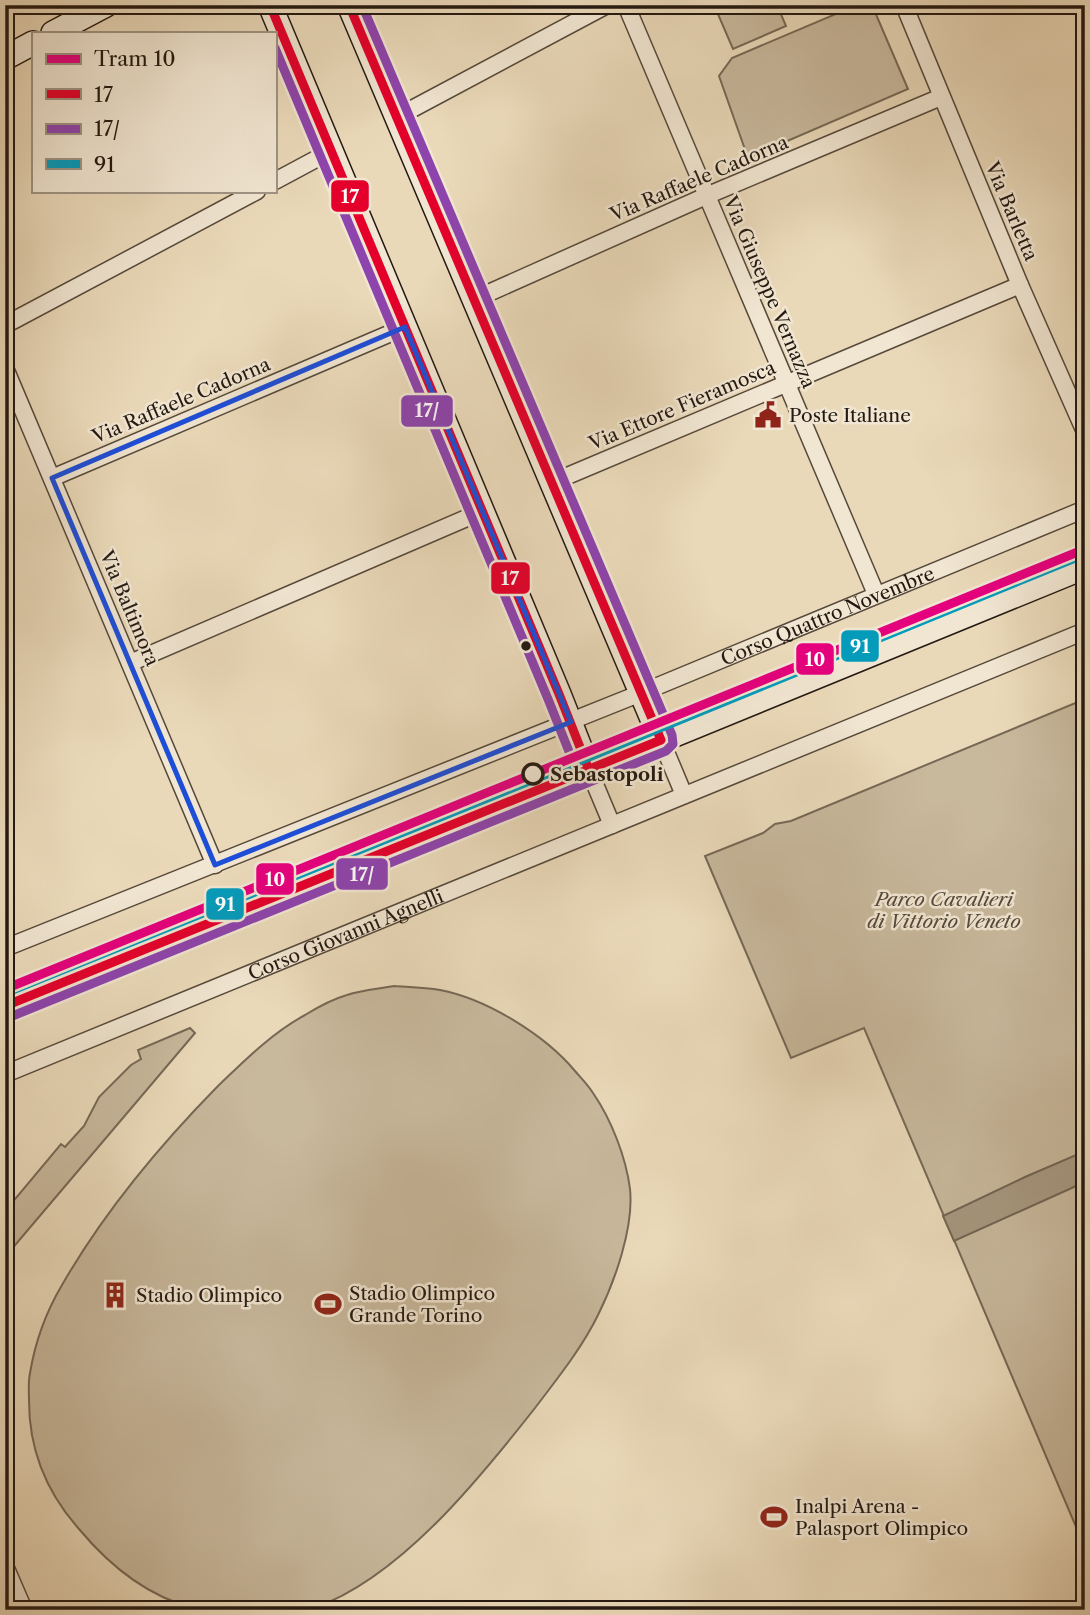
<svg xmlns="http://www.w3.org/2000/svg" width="1090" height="1615" font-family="'Libre Caslon Text',serif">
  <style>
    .green { fill: #c8b89c; stroke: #766856; stroke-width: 2 }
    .water { fill: #a79880; stroke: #736554; stroke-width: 2 }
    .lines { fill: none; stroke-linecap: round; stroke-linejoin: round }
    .street-casing { stroke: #56493b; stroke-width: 19 }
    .secondary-casing { stroke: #241911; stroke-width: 26 }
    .street { stroke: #f1e6d2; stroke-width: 16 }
    .secondary { stroke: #f1e6d2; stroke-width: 23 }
    .bus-1-casing { stroke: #f1e6d2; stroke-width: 14 }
    .bus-2-casing { stroke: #f1e6d2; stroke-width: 14 }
    .bus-3-casing { stroke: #f1e6d2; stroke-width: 14 }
    .bus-1 { stroke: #e4002b; stroke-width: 9 }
    .bus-2 { stroke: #8e44ad; stroke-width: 9 }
    .bus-3 { stroke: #049bbb; stroke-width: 9 }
    .tram-1-casing { stroke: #f1e6d2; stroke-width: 14 }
    .tram-1 { stroke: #e5007d; stroke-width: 9 }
    .marked { fill: none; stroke: #1d4ed8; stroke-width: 5; stroke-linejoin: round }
    .bus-dot { fill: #241911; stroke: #f1e6d2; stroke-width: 2.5 }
    .stop-dot { fill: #f1e6d2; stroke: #241911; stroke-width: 3.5 }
    .labels { text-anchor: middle; stroke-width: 5; stroke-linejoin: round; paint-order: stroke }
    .street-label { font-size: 19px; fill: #241911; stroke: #f1e6d2 }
    .poi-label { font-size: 19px; fill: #241911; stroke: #f1e6d2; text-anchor: start }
    .stop-label { font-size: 19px; font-weight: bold; fill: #241911; stroke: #f1e6d2; text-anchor: start }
    .park-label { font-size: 19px; font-style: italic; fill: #55493b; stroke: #f1e6d2 }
    .line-badge { stroke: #f1e6d2; stroke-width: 2.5 }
    .badge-label { font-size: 19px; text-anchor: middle; font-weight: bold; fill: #fff }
  </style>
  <rect width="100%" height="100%" fill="#ead9b9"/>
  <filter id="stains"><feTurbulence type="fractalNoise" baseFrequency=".00286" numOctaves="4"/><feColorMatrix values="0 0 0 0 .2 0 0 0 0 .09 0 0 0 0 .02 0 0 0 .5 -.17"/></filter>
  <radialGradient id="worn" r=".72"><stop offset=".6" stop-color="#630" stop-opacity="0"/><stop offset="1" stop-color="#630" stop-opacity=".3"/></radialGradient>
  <path class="green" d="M714,5H777L786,26L733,49Z
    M857,5H872L908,89L748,158L719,76L732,58Z
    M1085,699V1548L864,1028L791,1058L705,856L763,833L775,824L791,821Z
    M394,986C409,987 425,987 440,990C487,999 545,1035 575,1071C581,1078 588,1085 593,1093C611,1119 626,1157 630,1189C634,1227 615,1281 598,1315C582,1348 557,1379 535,1408C480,1478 400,1578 314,1608C297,1614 268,1610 249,1610C231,1610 210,1613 193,1608C147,1596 109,1565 79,1529C47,1493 29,1449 29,1401C29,1392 28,1382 30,1373C35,1343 46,1312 62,1285C104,1212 159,1146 218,1086C245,1060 272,1033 305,1015C318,1007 333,999 347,995C362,990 378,989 394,986Z
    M190,1028L195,1033L5,1257V1211L61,1144L65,1147L84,1126L99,1097L131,1065L141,1059L138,1050Z"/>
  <path class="water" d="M1076,1155L1085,1175V1182L954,1241L943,1216L1025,1177Z"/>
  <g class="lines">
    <g class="street-casing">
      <g id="street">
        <path d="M626,5L876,594"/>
        <path d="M904,5L1020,285L1085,432"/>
        <path d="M397,117L607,5"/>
        <path d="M275,181L331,151"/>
        <path d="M475,299L706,196L941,97"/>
        <path d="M5,325L257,191"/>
        <path d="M5,368L215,865"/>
        <path d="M52,478L405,327"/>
        <path d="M553,482L1020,285"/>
        <path d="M130,663L483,511"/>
        <path d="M661,740L684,795"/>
        <path d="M589,770L612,825"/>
        <path id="s1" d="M5,948L641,693L1085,509"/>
        <path id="s2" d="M5,1074L1085,631"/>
        <path d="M5,1566L24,1610"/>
      </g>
    </g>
    <g class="secondary-casing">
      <path id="secondary" d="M270,5L559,694L589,770
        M349,5L661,740
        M53,33L106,5
        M5,58L33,43
        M5,1006L589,770L1085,567"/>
    </g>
    <use href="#street" class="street"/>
    <use href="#secondary" class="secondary"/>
    <g class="bus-1-casing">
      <path id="bus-1" d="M270,5L559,694L589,770
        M5,1006L661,740L349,5"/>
    </g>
    <g class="bus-2-casing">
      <path id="bus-2" d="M275,48L548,699L578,774
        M10,1017L666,751L673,744L672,735L362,5"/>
    </g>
    <g class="bus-3-casing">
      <path id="bus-3" d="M5,993L584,759L1080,556"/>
    </g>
    <use href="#bus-1" class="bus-1"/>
    <use href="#bus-2" class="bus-2"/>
    <use href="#bus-3" class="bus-3"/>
    <g class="tram-1-casing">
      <path id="tram-1" d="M5,989L1085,549"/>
    </g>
    <use href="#tram-1" class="tram-1"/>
  </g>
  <path class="marked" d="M405,327L571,722L215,865L52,478Z"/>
  <defs>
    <g id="civic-bare" transform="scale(2.1)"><path d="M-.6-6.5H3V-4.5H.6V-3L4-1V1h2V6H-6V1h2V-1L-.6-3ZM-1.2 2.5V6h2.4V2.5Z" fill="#8f2418" stroke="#f1e6d2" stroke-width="2.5" paint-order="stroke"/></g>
    <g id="building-bare" transform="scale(2.1)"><path d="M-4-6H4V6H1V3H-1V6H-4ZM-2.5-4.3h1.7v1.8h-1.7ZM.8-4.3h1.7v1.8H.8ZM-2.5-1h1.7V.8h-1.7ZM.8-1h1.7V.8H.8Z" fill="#8f2418" stroke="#f1e6d2" stroke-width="2.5" paint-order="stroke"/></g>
    <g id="stadium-bare" transform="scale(2.1)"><path d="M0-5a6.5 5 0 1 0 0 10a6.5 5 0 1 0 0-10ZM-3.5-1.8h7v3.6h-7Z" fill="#8f2418" stroke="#f1e6d2" stroke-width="2.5" paint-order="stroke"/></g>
  </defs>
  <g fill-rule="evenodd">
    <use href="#civic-bare" x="768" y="415"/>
    <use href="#building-bare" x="115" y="1295"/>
    <use href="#stadium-bare" x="328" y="1304"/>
    <use href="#stadium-bare" x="774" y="1517"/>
  </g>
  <circle class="bus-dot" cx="526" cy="646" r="6"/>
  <circle class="stop-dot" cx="533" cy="774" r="10"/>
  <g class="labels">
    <g class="street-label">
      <text transform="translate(699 178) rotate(-23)" y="7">Via Raffaele Cadorna</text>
      <text transform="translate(1012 211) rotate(67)" y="7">Via Barletta</text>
      <text transform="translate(770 292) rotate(67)" y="7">Via Giuseppe Vernazza</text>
      <text transform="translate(181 400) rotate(-23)" y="7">Via Raffaele Cadorna</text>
      <text transform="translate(682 405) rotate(-23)" y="7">Via Ettore Fieramosca</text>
      <text transform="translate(130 608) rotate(67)" y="7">Via Baltimora</text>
      <text dy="7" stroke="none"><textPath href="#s1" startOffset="887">Corso Quattro Novembre</textPath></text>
      <text dy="7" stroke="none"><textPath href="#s2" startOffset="368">Corso Giovanni Agnelli</textPath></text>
    </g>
    <g class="poi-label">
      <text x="789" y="422">Poste Italiane</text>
      <text x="349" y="1300">Stadio Olimpico<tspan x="349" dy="22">Grande Torino</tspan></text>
      <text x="136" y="1302">Stadio Olimpico</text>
      <text x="795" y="1513">Inalpi Arena -<tspan x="795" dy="22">Palasport Olimpico</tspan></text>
    </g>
    <g class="stop-label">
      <text x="550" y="781">Sebastopoli</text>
    </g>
    <g class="park-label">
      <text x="944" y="906">Parco Cavalieri<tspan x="944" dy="22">di Vittorio Veneto</tspan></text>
    </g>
  </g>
  <g class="line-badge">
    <rect x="330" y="179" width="40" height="34" rx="7" fill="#e4002b"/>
    <rect x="400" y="394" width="54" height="34" rx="7" fill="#8e44ad"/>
    <rect x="490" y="561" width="41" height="34" rx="7" fill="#e4002b"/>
    <rect x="840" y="629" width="40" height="34" rx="7" fill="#049bbb"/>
    <rect x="795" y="642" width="40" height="34" rx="7" fill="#e5007d"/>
    <rect x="335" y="857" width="54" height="34" rx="7" fill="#8e44ad"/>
    <rect x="255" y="862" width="40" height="34" rx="7" fill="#e5007d"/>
    <rect x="205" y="887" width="40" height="34" rx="7" fill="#049bbb"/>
  </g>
  <g class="badge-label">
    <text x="350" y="203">17</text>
    <text x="427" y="417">17/</text>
    <text x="510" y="585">17</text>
    <text x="860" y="653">91</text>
    <text x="815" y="666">10</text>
    <text x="362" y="881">17/</text>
    <text x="275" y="886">10</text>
    <text x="225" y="911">91</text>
  </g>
  <rect width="1090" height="1615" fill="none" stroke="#ead9b9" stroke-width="28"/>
  <rect x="7" y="7" width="1076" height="1601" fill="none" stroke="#241911" stroke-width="3.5"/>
  <rect x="14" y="14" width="1062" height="1587" fill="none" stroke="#241911" stroke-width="2"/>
  <rect x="32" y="32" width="245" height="161" fill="#f1e6d2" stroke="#9f9485" stroke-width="2"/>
  <rect x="46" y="54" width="35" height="10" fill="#e5007d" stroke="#9f9485" stroke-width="2"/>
  <text x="94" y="66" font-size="21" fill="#241911">Tram 10</text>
  <rect x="46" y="89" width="35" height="10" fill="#e4002b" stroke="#9f9485" stroke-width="2"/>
  <text x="94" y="102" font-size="21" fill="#241911">17</text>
  <rect x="46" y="124" width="35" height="10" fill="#8e44ad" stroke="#9f9485" stroke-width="2"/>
  <text x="94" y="136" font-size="21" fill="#241911">17/</text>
  <rect x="46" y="159" width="35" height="10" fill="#049bbb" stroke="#9f9485" stroke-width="2"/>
  <text x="94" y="172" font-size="21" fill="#241911">91</text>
  <rect width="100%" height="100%" filter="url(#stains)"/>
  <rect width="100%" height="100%" fill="url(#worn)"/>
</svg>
